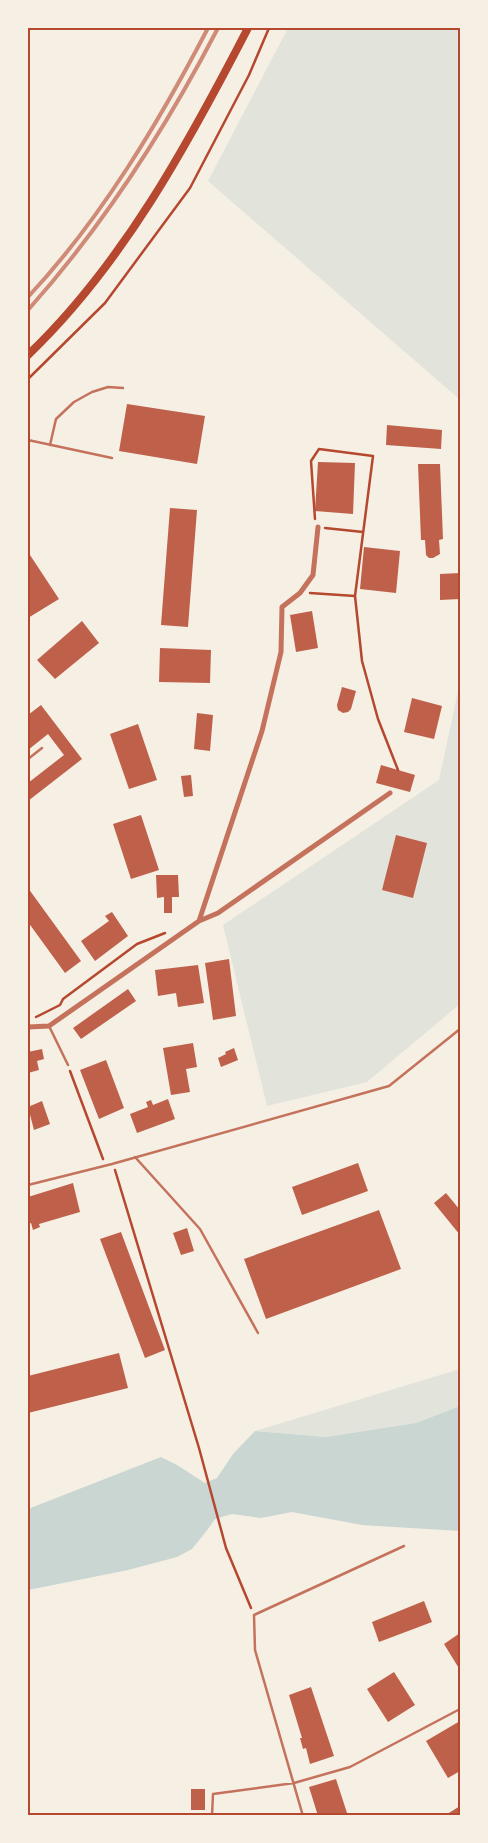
<svg xmlns="http://www.w3.org/2000/svg" width="488" height="1843" font-family="Roboto,sans-serif">
  <style>
    .green { fill: #e2e4dc }
    .water { fill: #c9d6d2 }
    .building { fill: #bf614a }
    .lines { fill: none; stroke-linecap: round; stroke-linejoin: round }
    .path { stroke: #b5482f; stroke-width: 2.5 }
    .service { stroke: #c5725c; stroke-width: 2.5 }
    .minor { stroke: #c5725c; stroke-width: 5 }
    .secondary { stroke: #b5482f; stroke-width: 8 }
    .rail { stroke: #cf8b77; stroke-width: 4 }
    .neatline { fill: none; stroke: #b5482f; stroke-width: 2 }
  </style>
  <rect width="100%" height="100%" fill="#f6efe4"/>
  <path class="green" d="M288,28H460V411L458,398L208,181Z
    M460,682V1004L367,1082L267,1106L223,925L439,780Z
    M460,1369V1406L416,1423L326,1437L255,1431Z"/>
  <path class="water" d="M460,1406V1531L362,1525L292,1512L261,1518L232,1514L215,1519L208,1529L192,1549L177,1557L128,1570L28,1590V1509L161,1457L177,1465L205,1483L217,1478L233,1454L255,1431L326,1437L416,1423Z"/>
  <path class="building" d="M127,404L205,416L197,464L119,451Z
    M387,425L442,430L441,449L386,445Z
    M318,462L355,463L353,514L315,511Z
    M418,464H440L443,539L439,540L440,554L433,558H429L426,555L425,540H421Z
    M170,508L197,510L188,627L161,625Z
    M364,547L400,551L396,593L360,589Z
    M28,552L59,599L28,618Z
    M460,573V599L440,600V574Z
    M312,611L318,648L296,652L290,615Z
    M82,621L99,643L55,679L37,660Z
    M160,648L211,650L210,683L159,682Z
    M342,687L356,691L351,709L348,712L343,713L338,710L337,705Z
    M412,698L442,706L434,739L404,732Z
    M41,705L82,759L28,801V783L64,755L48,734L28,750V715Z
    M197,713L213,715L210,751L194,749Z
    M138,724L157,780L129,789L110,734Z
    M381,765L415,775L410,792L376,783Z
    M191,775L193,796L184,797L181,776Z
    M141,815L159,870L131,879L113,824Z
    M396,835L427,843L413,898L382,890Z
    M156,875H178L179,897H172V913H164V897L157,898Z
    M28,888L81,961L65,973L28,922Z
    M112,912L128,936L95,961L81,941L109,921L105,916Z
    M229,959L236,1016L213,1020L205,963Z
    M198,965L204,1003L178,1007L176,993L158,996L155,970Z
    M128,989L136,1001L81,1039L73,1028Z
    M193,1043L197,1067L186,1069L190,1092L171,1095L163,1048Z
    M234,1048L238,1060L221,1067L218,1058L226,1054L225,1052Z
    M42,1049L44,1059L37,1061L39,1070L28,1073V1052Z
    M106,1060L124,1108L99,1119L80,1070Z
    M168,1099L175,1119L137,1133L130,1114L148,1107L146,1102L151,1100L153,1105Z
    M42,1101L50,1124L34,1130L28,1107Z
    M358,1163L368,1191L302,1215L292,1187Z
    M73,1183L80,1212L39,1224L40,1227L33,1230L31,1223L28,1224V1197Z
    M446,1193L460,1210V1235L434,1203Z
    M379,1210L401,1269L266,1319L244,1259Z
    M187,1228L194,1251L181,1255L173,1233Z
    M121,1232L165,1350L145,1358L100,1239Z
    M119,1353L128,1388L28,1413V1376Z
    M424,1601L432,1622L379,1642L372,1622Z
    M460,1633V1670L444,1644Z
    M394,1672L415,1705L388,1722L367,1689Z
    M311,1687L334,1756L310,1764L306,1748L303,1749L300,1738H302L289,1695Z
    M460,1721V1771L448,1778L426,1741Z
    M336,1779L348,1816H318L309,1787Z
    M191,1789H205V1810H191Z
    M460,1806V1816H444Z"/>
  <g class="lines">
    <path class="path" d="M28,379L105,303L190,188L249,75L269,28
      M315,519L311,461L319,449L373,456L355,596L362,661L378,719L398,770
      M325,528L363,532
      M310,593L355,596
      M36,1017L60,1005L63,999L137,944L165,933
      M70,1071L103,1159
      M115,1170L199,1448L226,1548L251,1608"/>
    <path class="service" d="M28,440L112,458
      M50,445L56,419L74,402L92,392L108,387L123,388
      M28,759L42,748
      M49,1026L68,1065
      M135,1157L200,1229L258,1333
      M28,1185L112,1164L389,1086L460,1029
      M212,1816L213,1794L294,1783L350,1767L460,1709
      M303,1816L255,1650L254,1615L404,1546"/>
    <path class="minor" d="M199,921L262,731L281,652L282,607L300,593L313,575L318,527
      M28,1027L49,1026L199,921L218,913L390,793"/>
    <path class="secondary" d="M28,355C123,264 188,144 248,28"/>
    <path class="rail" d="M28,297C101,219 159,122 208,28
      M28,310C104,225 166,128 218,28"/>
  </g>
  <rect width="488" height="1843" fill="none" stroke="#f6efe4" stroke-width="58"/>
  <rect x="29" y="29" width="430" height="1785" class="neatline"/>
</svg>
